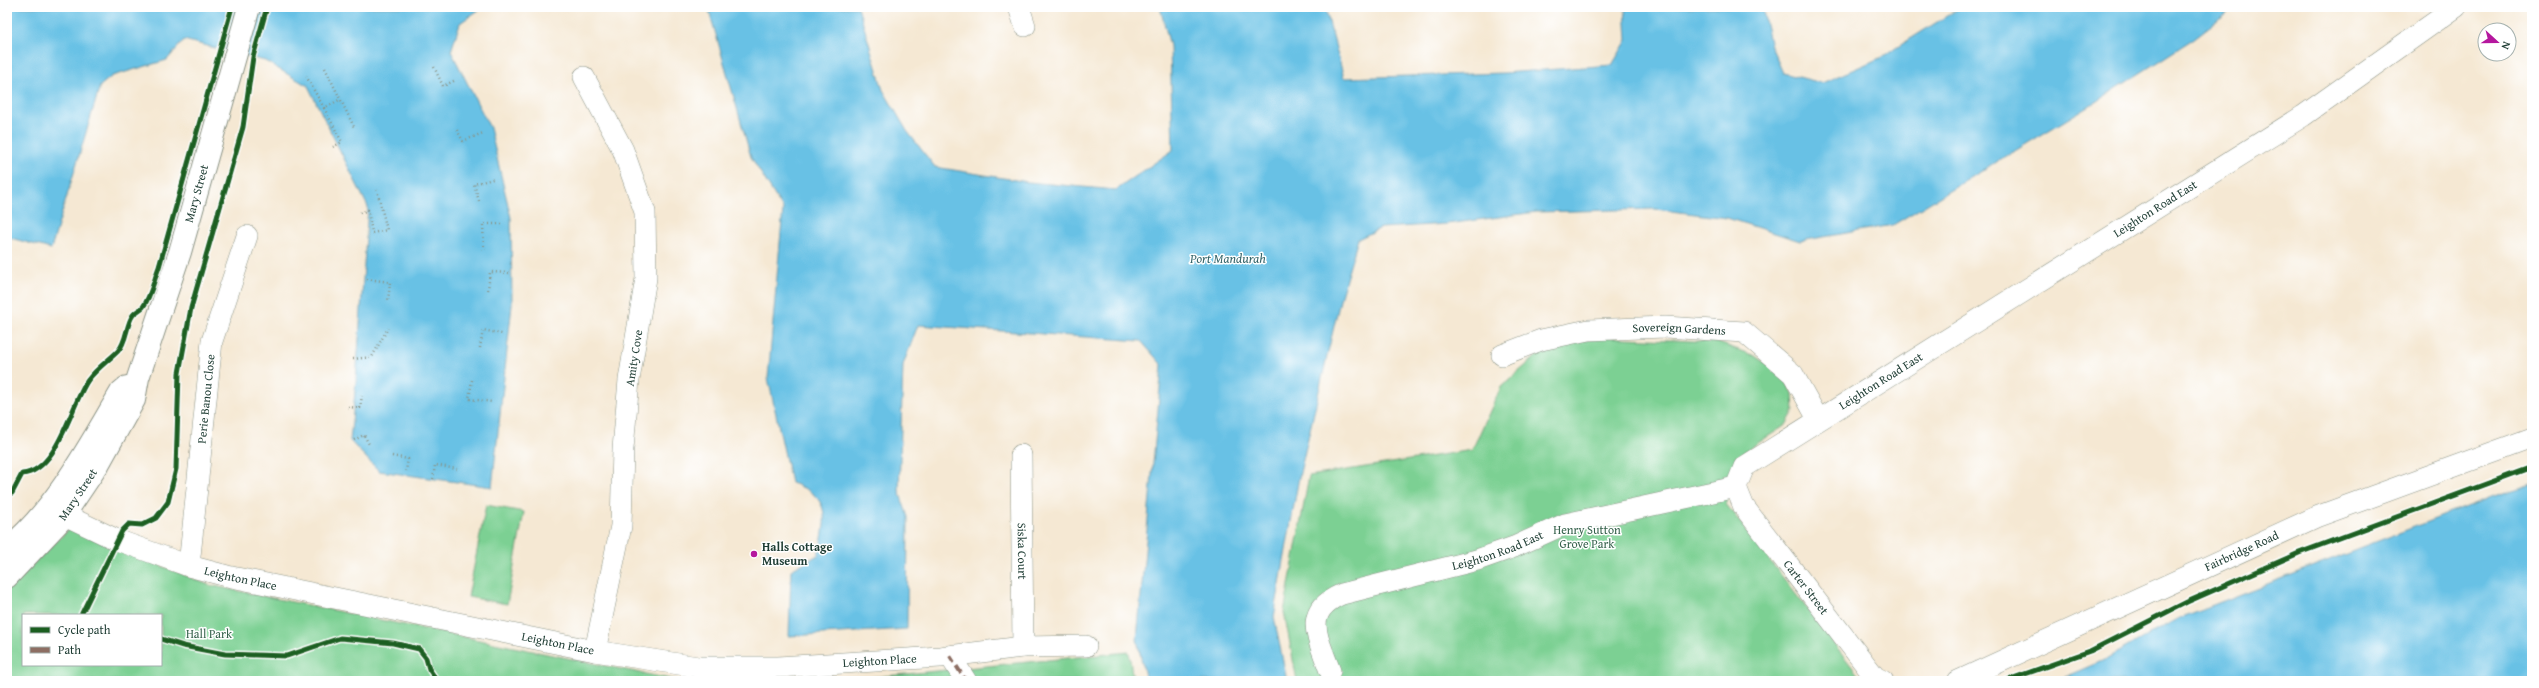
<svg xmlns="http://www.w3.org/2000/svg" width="2539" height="688" font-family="'Gentium Book Plus',serif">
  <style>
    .green { fill: #7bd093; stroke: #4d8664; fill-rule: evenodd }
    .water { fill: #67c1e5; stroke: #437f8c }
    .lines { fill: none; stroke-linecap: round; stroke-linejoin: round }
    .street-casing { stroke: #8a9284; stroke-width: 22 }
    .secondary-casing { stroke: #8a9284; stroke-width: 24 }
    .path { stroke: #8a9284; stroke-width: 2.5; stroke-dasharray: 1 3; stroke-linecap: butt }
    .street { stroke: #fff; stroke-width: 21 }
    .secondary { stroke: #fff; stroke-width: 22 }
    .quiet { stroke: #8d6e63; stroke-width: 4; stroke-dasharray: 8 4; stroke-linecap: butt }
    .cycleway-casing { stroke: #fff; stroke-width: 8 }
    .cycleway { stroke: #1b5e20; stroke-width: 5 }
    .poi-dot { fill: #b5179e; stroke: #fff; stroke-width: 1.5 }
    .labels { text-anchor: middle; stroke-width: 3; stroke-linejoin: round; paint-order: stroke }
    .street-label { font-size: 12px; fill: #1f3d34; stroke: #fff }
    .park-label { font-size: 12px; fill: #36624c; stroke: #fff }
    .poi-label { font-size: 12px; font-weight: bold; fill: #1f3d34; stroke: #fff; text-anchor: start }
    .water-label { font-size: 13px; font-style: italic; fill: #356569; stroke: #fff }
  </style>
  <rect width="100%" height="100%" fill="#fff"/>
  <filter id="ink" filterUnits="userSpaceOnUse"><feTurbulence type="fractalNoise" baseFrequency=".025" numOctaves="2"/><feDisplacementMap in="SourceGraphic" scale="8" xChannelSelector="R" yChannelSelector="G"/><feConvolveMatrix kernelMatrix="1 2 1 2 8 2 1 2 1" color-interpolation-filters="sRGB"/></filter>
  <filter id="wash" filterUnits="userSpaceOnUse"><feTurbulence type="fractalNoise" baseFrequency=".012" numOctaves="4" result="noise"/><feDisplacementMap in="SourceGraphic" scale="16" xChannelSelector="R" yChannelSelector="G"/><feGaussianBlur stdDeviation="0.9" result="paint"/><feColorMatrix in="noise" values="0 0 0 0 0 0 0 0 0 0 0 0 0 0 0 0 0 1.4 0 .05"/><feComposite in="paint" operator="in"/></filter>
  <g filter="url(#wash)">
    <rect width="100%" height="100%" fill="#f5e8d3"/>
    <path class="green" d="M1603,337L1716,342L1755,356L1781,374L1793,393L1794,411L1786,425L1736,457L1726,504L1863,681H1297L1284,612L1309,476L1472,450L1501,387L1547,347Z
      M486,505L524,512L507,604L468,597Z
      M69,529L209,585L680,681H7V589ZM23,615H161V665H23Z
      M1129,652L1133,681H835Z"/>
    <path class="water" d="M7,7H483L460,23L451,51L490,128L511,218L512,305L492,487L379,471L350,441L356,382L368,207L308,86L265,61L184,40L167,60L112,76L100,86L51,249L7,237Z
      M708,7H858L883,90L907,131L935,167L1028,182L1116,190L1173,150L1170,46L1160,7H1325L1344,78L1504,73L1612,65L1627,40L1625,7H1762L1771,46L1783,73L1822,83L1880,58L1961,7H2235L2193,39L2097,101L1893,225L1800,241L1727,218L1655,209L1536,212L1447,224L1381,228L1358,239L1341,296L1299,477L1274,617L1287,681H1146L1137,639L1162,365L1141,341L918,325L903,365L899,491L908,517L907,629L789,636L791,570L818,555C827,519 832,496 791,483L768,378L783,209L751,157Z
      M2532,484V681H2055L2102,661L2177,619L2494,496Z"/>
  </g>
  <g filter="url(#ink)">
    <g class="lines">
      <g class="street-casing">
        <g id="street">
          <path d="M1019,7L1025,26"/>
          <path d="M584,77L623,150L645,212L646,278L629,380L623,449L621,526L595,651"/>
          <path id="s1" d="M1502,355L1541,340L1588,330L1665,327L1744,332L1793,374L1818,419"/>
          <path id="s2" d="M1021,455L1023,647"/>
          <path id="s3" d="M1736,487L1744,467L2303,116L2456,7"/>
          <path id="s4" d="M1736,487L1744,507L1875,677L1883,681"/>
          <path id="s5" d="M48,507L117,540L189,566L227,576L595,651L698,667H778L940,657L1023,647L1086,646"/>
          <path id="s6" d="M189,566L212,341L247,236"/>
          <path d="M950,656L966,681"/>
          <path id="s7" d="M1330,671C1318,637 1301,612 1342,594L1477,560L1514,547L1565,524L1736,487"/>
          <path id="s8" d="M1958,681L2316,517L2532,438"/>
        </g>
      </g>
      <g class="secondary-casing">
        <g id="secondary">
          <path d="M7,549C55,511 91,443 121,392L127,387"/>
          <path id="s9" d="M7,577L60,521L99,463L134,400L138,378L180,252L249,7"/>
        </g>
      </g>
      <path class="path" d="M434,67L443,86L456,80
        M325,68L355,129
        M306,76L324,108L341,99
        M324,108L342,142L333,147
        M457,130L463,141L483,133
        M479,201L474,184L493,179
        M360,213L368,210L372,233L387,230L377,190
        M484,250L483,224H502
        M367,279L390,282L388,301
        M488,290L490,272L511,273
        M480,348L483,330L502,334
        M353,359L372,357L388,328
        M472,380L469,399L493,402
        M348,407L360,408L362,396
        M354,440L364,435L370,446
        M392,456L408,459L406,471
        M433,479L435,465L457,469"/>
      <use href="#street" class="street"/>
      <use href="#secondary" class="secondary"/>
      <path class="quiet" d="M950,656L966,681"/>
      <g class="cycleway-casing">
        <path id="cycleway" d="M12,493L22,474C58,471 71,404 88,380C97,368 108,361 118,351C127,342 126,324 133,315C136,311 140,310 143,307C151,296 154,280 159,267L232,7
          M81,615L122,531L129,524L142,525L156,518L168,502L176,469L179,373L191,308L243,127L253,57L267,7
          M161,639L183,646L225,654L287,656L340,638L393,643L419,649L426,658L429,669L437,681
          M2005,681L2090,651L2187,602L2299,553L2532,467"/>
      </g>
      <use href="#cycleway" class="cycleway"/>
    </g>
  </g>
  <circle class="poi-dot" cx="754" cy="554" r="4"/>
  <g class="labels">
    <g class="street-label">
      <text dy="4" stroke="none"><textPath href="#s9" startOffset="435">Mary Street</textPath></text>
      <text dy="4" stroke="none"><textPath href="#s3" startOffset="507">Leighton Road East</textPath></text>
      <text dy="4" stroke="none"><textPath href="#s1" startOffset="181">Sovereign Gardens</textPath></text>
      <text transform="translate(634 358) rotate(-81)" y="4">Amity Cove</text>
      <text dy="4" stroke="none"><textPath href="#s3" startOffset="183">Leighton Road East</textPath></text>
      <text dy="4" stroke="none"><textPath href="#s6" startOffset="168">Perie Banou Close</textPath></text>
      <text dy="4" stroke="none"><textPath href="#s9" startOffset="109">Mary Street</textPath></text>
      <text dy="4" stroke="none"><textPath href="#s7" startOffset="253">Leighton Road East</textPath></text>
      <text dy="4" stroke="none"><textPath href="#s2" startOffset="96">Siska Court</textPath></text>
      <text dy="4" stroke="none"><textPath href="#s8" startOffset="312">Fairbridge Road</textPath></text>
      <text dy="4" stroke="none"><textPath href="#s5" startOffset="206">Leighton Place</textPath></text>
      <text dy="4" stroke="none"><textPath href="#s4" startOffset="123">Carter Street</textPath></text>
      <text dy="4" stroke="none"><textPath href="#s5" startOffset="530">Leighton Place</textPath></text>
      <text dy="4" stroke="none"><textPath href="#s5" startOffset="854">Leighton Place</textPath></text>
    </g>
    <g class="park-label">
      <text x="1587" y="534">Henry Sutton<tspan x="1587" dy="14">Grove Park</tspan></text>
      <text x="209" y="638">Hall Park</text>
    </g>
    <g class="poi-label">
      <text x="762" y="551">Halls Cottage<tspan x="762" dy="14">Museum</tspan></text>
    </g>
    <g class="water-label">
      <text x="1228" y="263">Port Mandurah</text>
    </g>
  </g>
  <rect width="2539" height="688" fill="none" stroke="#fff" stroke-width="24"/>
  <rect x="22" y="614" width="140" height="52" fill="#ffffff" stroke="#a5b1ae"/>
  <rect x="30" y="627" width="20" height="6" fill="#1b5e20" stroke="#a5b1ae"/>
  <text x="58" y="634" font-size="12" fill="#1f3d34">Cycle path</text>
  <rect x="30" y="647" width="20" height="6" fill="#8d6e63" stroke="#a5b1ae"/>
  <text x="58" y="654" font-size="12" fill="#1f3d34">Path</text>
  <g transform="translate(2497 42) rotate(111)"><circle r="19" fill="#ffffff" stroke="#a5b1ae"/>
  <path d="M0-3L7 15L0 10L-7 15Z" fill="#b5179e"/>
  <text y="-6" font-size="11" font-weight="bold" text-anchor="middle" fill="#1f3d34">N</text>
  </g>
</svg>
